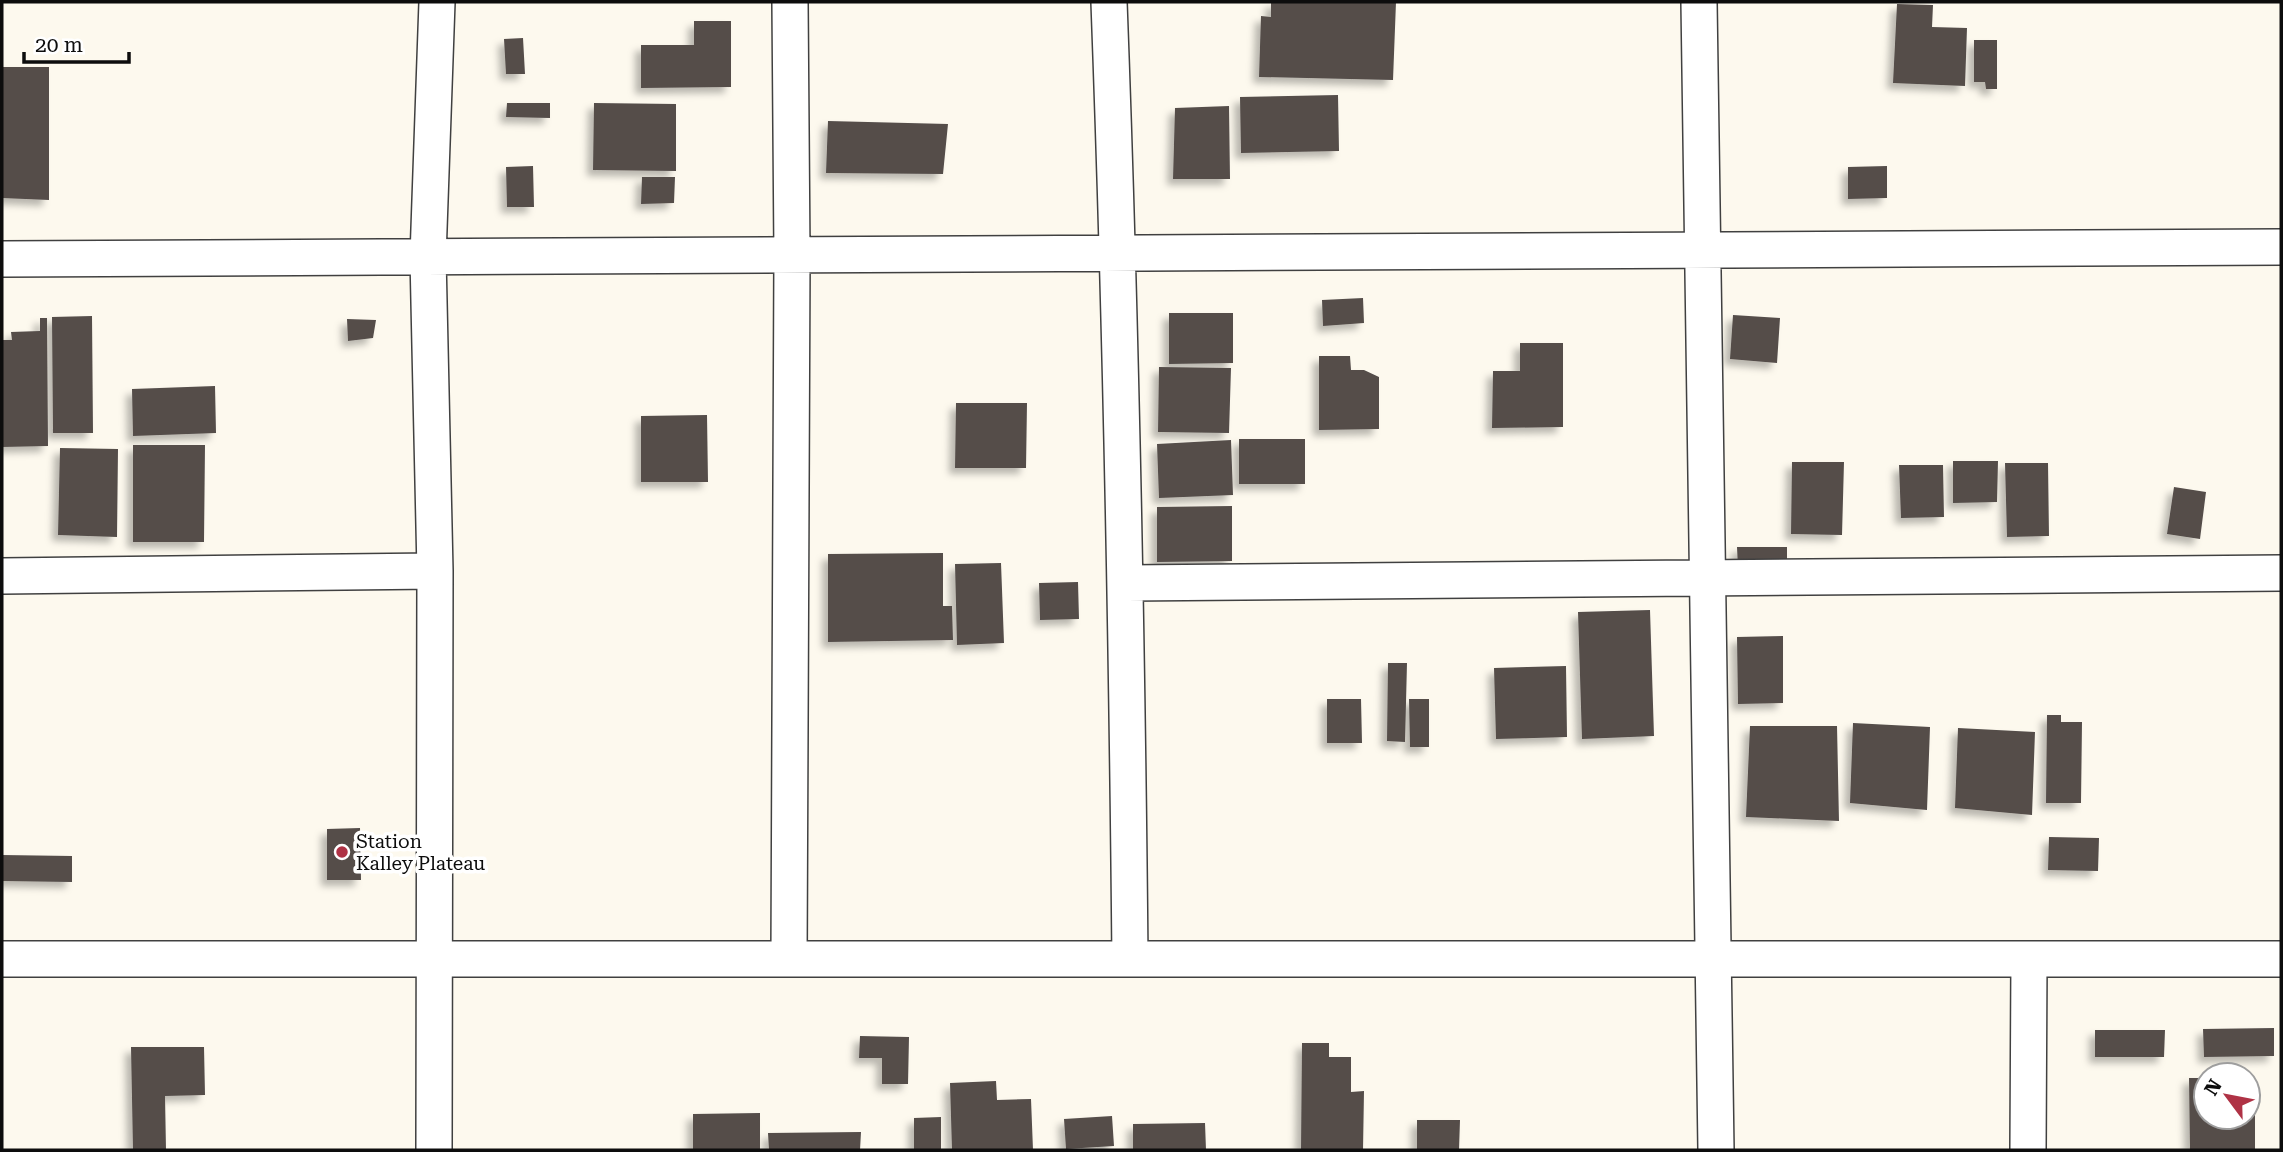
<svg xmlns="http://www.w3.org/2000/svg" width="2283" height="1152" font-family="'Roboto Serif',serif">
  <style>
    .building { fill: #544d4a; filter: url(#shadow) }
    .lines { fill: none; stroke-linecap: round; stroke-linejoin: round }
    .minor-casing { stroke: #404040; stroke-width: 38 }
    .minor { stroke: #fff; stroke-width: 35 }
    .poi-dot { fill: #af3245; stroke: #fff; stroke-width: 2.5 }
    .labels { text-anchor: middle; stroke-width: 7; stroke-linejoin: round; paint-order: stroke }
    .poi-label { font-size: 19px; fill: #0d0d0d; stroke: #fff; text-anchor: start }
  </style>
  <defs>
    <filter id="shadow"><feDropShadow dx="-6" dy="6" stdDeviation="3.5" flood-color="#0004"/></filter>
  </defs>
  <rect width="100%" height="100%" fill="#fdf9ee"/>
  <path class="building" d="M1271,2H1396L1393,80L1259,77L1261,16L1271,17Z
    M1897,4L1933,5L1932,27L1967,28L1965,86L1893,83Z
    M694,21H731V87L641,88V45H694Z
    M523,38L525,74H506L504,39Z
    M1974,40H1997V89H1986L1985,82H1974Z
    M2,67H49V200L2,198Z
    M1338,95L1339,151L1241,153L1240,97Z
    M507,103H550V118L506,117Z
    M594,103L676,104V171L593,170Z
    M1229,106L1230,179H1173L1175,108Z
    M828,121L948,124L943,174L826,173Z
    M533,166L534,207H507L506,167Z
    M1887,166V198L1848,199V167Z
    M642,177H675L674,203L641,204Z
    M1363,298L1364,323L1323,326L1322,300Z
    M1169,313H1233V363L1169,364Z
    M1733,315L1780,318L1777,363L1730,359Z
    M92,316L93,433H53L52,317Z
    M40,318H47L48,446L2,447V340H12L11,332L40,331Z
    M347,319L376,320L373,338L348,341Z
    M1520,343H1563V427L1492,428L1493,371H1520Z
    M1319,356H1350L1351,370H1364L1379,377V429L1319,430Z
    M1159,367L1231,368L1229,433L1158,432Z
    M215,386L216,433L133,436L132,389Z
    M956,403H1027L1026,468H955Z
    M707,415L708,482H641V416Z
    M1239,439H1305V484H1239Z
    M1231,440L1233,495L1159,498L1157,444Z
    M133,445H205L204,542H133Z
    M60,448L118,449L117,537L58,535Z
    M1953,461H1998L1997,502L1953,503Z
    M1792,462H1844L1842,535L1791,534Z
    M2005,463H2048L2049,536L2007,537Z
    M1899,465H1943L1944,517L1901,518Z
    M2174,487L2206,492L2200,539L2167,534Z
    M1232,506V561L1157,562V507Z
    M1737,547H1787V567L1738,568Z
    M943,553V606H952L953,640L828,642V554Z
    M1001,563L1004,643L957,645L955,564Z
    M1078,582L1079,619L1040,620L1039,583Z
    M1650,610L1654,736L1582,739L1578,612Z
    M1783,636V703L1738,704L1737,637Z
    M1388,663H1407L1405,742L1387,741Z
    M1566,666L1567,737L1496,739L1494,668Z
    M1327,699H1361L1362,743H1327Z
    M1409,699H1429V747H1410Z
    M2047,715H2061V722H2082L2081,803H2046Z
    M1853,723L1930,727L1927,810L1850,803Z
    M1750,726H1837L1839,821L1746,817Z
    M1958,728L2035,732L2032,815L1955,808Z
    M360,828L361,880H327V829Z
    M2049,837L2099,838L2098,871L2048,870Z
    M2,855L72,856V882L2,881Z
    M2274,1028V1056L2204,1057L2203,1029Z
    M2095,1030H2165L2164,1057H2095Z
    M860,1036L909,1037L908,1084H882V1058H859Z
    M1302,1043H1329V1057H1351V1092L1364,1091L1363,1150H1301Z
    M131,1047H204L205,1095L165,1096L166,1150H133Z
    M2248,1077H2255V1150H2190L2189,1078H2206V1117H2248Z
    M996,1081L997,1100L1031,1099L1033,1150H952L950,1083Z
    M760,1113V1150H693V1114Z
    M1112,1116L1114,1146L1066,1149L1064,1119Z
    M941,1117V1150H914V1118Z
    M1417,1120H1460L1459,1150H1417Z
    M1205,1123L1206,1150H1133V1124Z
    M861,1132L860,1150H769L768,1133Z"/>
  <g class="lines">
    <g class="minor-casing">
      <path id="minor" d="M1109,2C1121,321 1127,640 1130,959
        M1699,2L1716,1150
        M2,259L2281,247
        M2,576L435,571
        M1127,583L2281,573
        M2,959H2281
        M789,959L792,255L790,2
        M434,1150L435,571L428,257L437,2
        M2028,1150L2029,959"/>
    </g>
    <use href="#minor" class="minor"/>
  </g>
  <circle class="poi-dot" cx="342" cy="852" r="7"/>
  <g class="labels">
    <g class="poi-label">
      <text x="356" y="848">Station<tspan x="356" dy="22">Kalley Plateau</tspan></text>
    </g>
  </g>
  <rect width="2283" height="1152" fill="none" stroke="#0d0d0d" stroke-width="7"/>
  <g transform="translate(2227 1096) rotate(302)"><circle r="33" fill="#ffffff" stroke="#9e9e9e" stroke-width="2"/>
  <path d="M0-5L12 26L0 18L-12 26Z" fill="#af3245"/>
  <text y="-10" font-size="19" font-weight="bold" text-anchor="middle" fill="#0d0d0d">N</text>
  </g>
  <path d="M24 52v10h105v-10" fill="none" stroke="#0d0d0d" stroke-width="3.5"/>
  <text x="35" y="52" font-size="21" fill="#0d0d0d" stroke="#ffffff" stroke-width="5" paint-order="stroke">20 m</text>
</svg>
